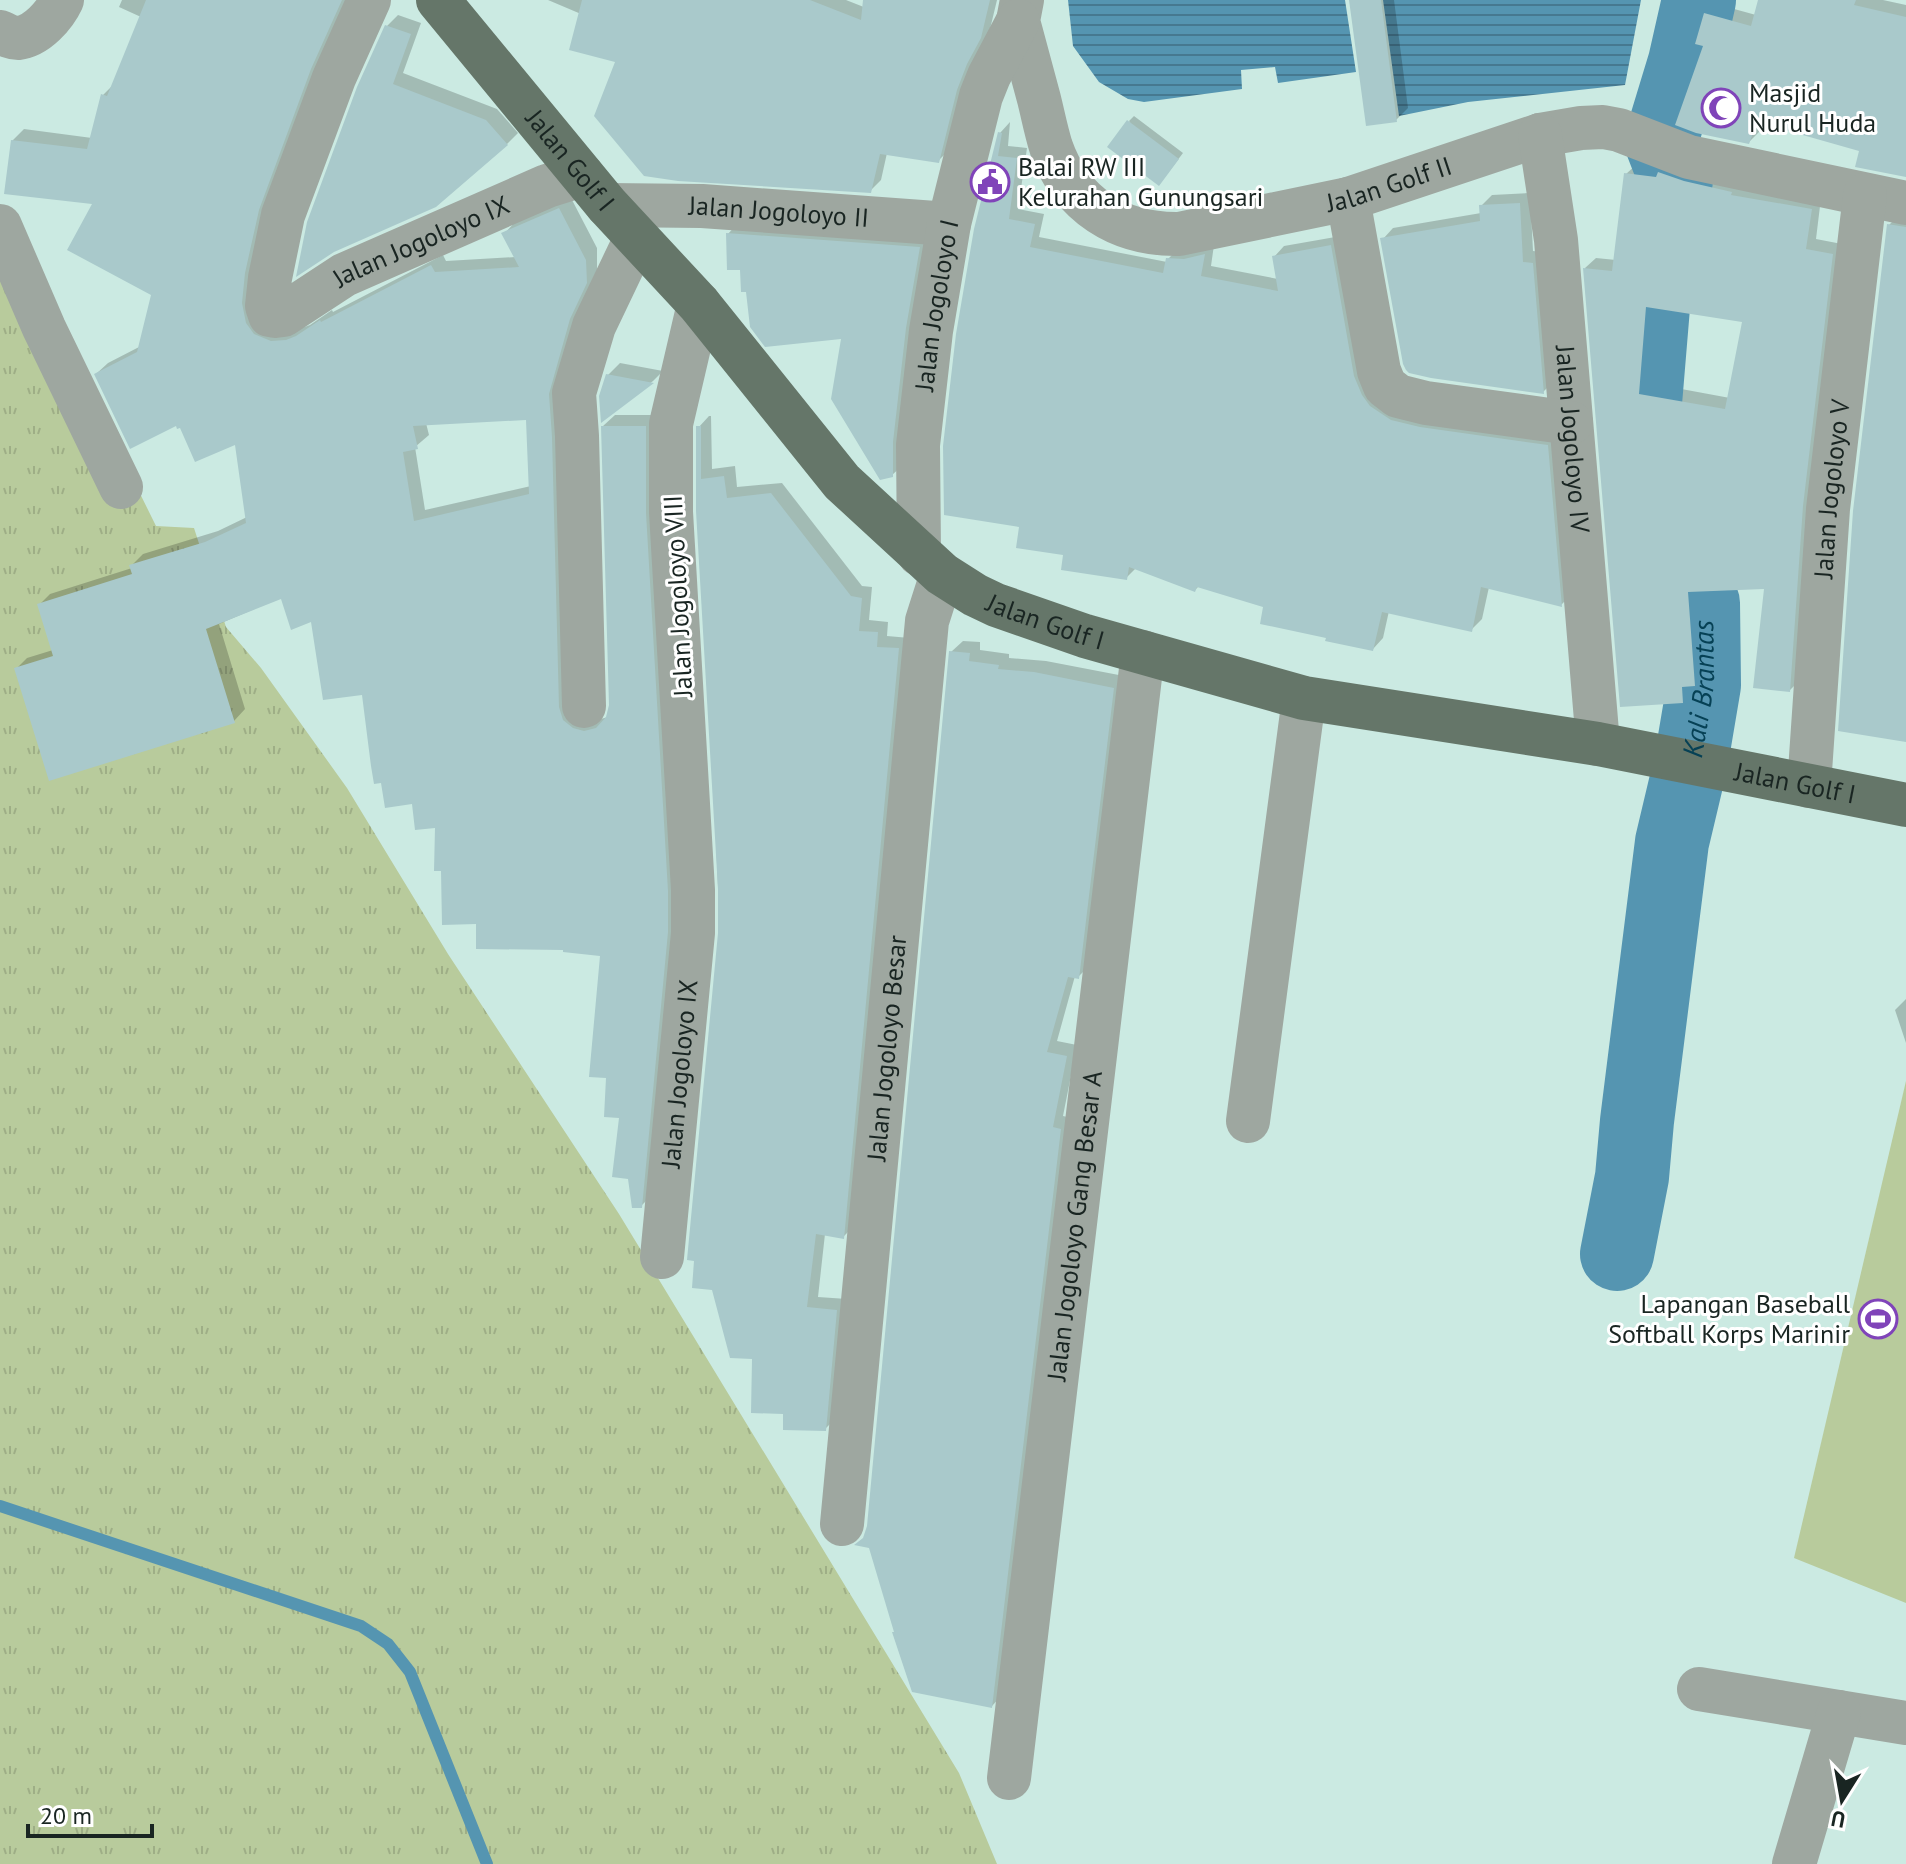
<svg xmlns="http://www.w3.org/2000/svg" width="1906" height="1864" font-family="'PT Sans',sans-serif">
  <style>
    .grass { fill: url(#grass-tufts) }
    .garden { fill: #b8cb9c }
    .water { fill: url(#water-rules) }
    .shadow { fill: #0003; fill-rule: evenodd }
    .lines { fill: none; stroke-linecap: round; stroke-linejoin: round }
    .stream { stroke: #5595b1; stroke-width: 12 }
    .river { stroke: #5595b1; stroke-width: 74 }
    .building { fill: #a9c9cb; fill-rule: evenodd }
    .minor { stroke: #9ea7a0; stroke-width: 44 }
    .major { stroke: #657669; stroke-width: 44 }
    .labels { text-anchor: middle; stroke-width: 6; stroke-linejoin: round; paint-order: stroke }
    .poi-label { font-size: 26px; fill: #192522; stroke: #fff; text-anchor: start }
    .street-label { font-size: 26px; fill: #192522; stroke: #fff }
    .water-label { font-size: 28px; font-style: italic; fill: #064155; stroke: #fff }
  </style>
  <defs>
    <pattern id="grass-tufts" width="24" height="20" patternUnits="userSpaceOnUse" patternTransform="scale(2)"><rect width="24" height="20" fill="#b8cb9c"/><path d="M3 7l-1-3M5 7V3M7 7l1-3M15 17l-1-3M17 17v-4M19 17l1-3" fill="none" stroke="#9eae86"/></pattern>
    <pattern id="water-rules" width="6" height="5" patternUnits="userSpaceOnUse" patternTransform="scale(2)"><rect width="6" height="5" fill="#5595b1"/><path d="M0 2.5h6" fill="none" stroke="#467990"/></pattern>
  </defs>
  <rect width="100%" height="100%" fill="#cbeae2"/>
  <path class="grass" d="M0,210L156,526L194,528L226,627L261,668L347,788L448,954L619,1214L959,1773L997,1864H0Z"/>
  <path class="garden" d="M1906,1081V1603L1794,1558Z"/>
  <path class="water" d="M1068,0H1345L1356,72L1278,83L1275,67L1241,70L1242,89L1144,102L1128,99L1099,82L1073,46Z
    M1383,0H1641L1625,85L1468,102L1399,116Z"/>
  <path class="shadow" d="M122,0H346L270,193L299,329L310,325L332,310L333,312L443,255L446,261L516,257L504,234L515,222L571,198L597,248V270L581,305L597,720L608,717L611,706L603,426L615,415H657L679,878L652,1195L641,1206L622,1116L608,1076L602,955L478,922L443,869L437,826L414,801L363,692L312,620L282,597L219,624L245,709L234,721L16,669L27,658L53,650L39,605L50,594L132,568L131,566L143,554L218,531L247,517L237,442L181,425L96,374L108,363L141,346L153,294L95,203L12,141L24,129L92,138L103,95L114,84L141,17L119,7ZM527,418L531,486L425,510L415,447L429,435L426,423Z
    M548,0H846L884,15L891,0H997L991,25L949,150L938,161L887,153L881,180L870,191L618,61L581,14Z
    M1351,0H1394L1408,108L1396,120Z
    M1760,0H1883L1906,5V175L1861,150L1762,122L1759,132L1749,142L1705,45L1706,14L1716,4L1756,15Z
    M398,15L421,23L403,73L497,109L518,133L507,144L333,250L387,26Z
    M1134,116L1183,153L1164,178L1129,121Z
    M1010,122L1008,146L1027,148L1018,209L1044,214L1039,237L1167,262L1168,259L1178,249L1214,245L1211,266L1278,279L1274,257L1284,246L1341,236L1364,365L1558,435L1571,595L1561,605L1489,587L1482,619L1471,630L1389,611L1383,638L1373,649L1328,637L1265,606L1199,586L1195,590L1136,568L1126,578L1066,553L1021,526L946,514L1000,133Z
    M1637,164L1666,167L1821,198L1816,239L1842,244L1800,680L1790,690L1767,587L1699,590L1705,673L1692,684L1693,690L1682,701L1585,268L1596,258L1616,260L1626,174ZM1655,306L1744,321L1730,398L1649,383Z
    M1530,193L1533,251L1543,252L1554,381L1543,392L1383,239L1393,228L1481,213V206L1492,195Z
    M1899,215L1906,217V738L1889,225Z
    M737,224L928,238L902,466L892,475L843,337L742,268L728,234Z
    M620,363L663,371L653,381L603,419L608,375Z
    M709,416H711L712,469L735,466L737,487L782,483L862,586L872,587L869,620L888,622L887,636L910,638L854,1226L843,1237L825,1234L818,1297L847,1299L836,1418L825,1429L785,1412L696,1259L720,933L698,428Z
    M963,641L980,642V650L1009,654V658L1046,661L1124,676L1090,965L1078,977L1075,976L1057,1041L1077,1045L1063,1116L1072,1118L1003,1694L992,1706L896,1630L871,1547L865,1537L869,1527L951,652Z
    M1906,999V1043L1895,1010Z"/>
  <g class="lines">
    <path class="stream" d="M0,1506L361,1626L388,1644L410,1672L487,1864"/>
    <path class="river" id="s1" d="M1617,1254L1632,1177L1637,1121L1672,842L1691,762L1704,685L1703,603L1671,529L1642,482L1644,415L1653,307L1676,180L1661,141L1685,62L1699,0"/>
  </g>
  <path class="building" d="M146,0H342L311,69L259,210L245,273L242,303L246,323L254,334L271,341L286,340L296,336L320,320L321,322L431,265L435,272L519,267L501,233L559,208L586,260L587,283L570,319L549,394L552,437L559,707L563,720L573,728L584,731L596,728L606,717L609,705L601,426H646V513L668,891V932L642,1208H632L628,1179L612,1177L619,1118L604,1117L606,1078L589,1077L600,956L563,952V950L476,949V924L442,925L441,871H434L435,828L415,830L412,804L385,808L381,783L374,784L371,766L362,695L323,700L311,622L291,630L281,599L206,629L235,723L49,781L14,668L53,656L37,604L132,574L129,565L205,542L246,523L235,445L195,462L180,428L177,429L176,426L130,449L94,374L137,352L151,295L67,250L92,204L4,194L11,140L87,149L101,94L107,96ZM526,420L529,494L414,521L403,452L418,449L413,426Z
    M582,0H810L861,20L863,0H990L981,38L967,64L957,90L939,163L880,154L871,193L678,181L644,176L594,116L615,62L569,50Z
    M1349,0H1381L1397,122L1366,126Z
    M1758,0H1856L1854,5L1906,17V177L1855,167L1859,151L1757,122L1749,144L1696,133L1675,125L1703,46L1695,44L1704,13L1751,26Z
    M385,25L411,34L393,84L486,120L508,145L436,207L334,252L296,277L307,222L357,87Z
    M1127,120L1179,159L1159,186L1107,147Z
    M998,132L1002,133L998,156L1017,158L1009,219L1035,224L1030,247L1163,273L1166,258L1184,259L1205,254L1201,276L1278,291L1272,256L1331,245L1354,376L1362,395L1370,406L1391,420L1420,427L1548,445L1562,607L1481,587L1472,632L1382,612L1373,651L1325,641L1326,638L1260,624L1263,607L1197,587L1195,592L1129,567L1127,580L1061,570L1063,555L1016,548L1019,527L944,515L943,446L956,334L974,229Z
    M1658,172L1684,181L1732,192L1731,195L1812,209L1806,249L1833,254L1803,506L1790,692L1753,688L1764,589L1688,592L1695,686L1682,687L1683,703L1620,707L1583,268L1612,271L1624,173L1656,177ZM1646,307L1742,322L1725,409L1639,394Z
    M1520,203L1523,262L1533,263L1544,394L1431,378L1409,373L1406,370L1403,364L1380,238L1480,221L1479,205Z
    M1887,224L1906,227V742L1838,731L1853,511Z
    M726,233L920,247L906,328L893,442V477L880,480L831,399L841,339L765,347L750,327L746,292H741L740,270H727Z
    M606,374L654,383L601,423L599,396Z
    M696,426H701V479L724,476L727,498L771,493L851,596L862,598L859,631L878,632L877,647L899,648L844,1239L816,1234L807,1307L837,1310L826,1431L783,1430V1414L751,1413L752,1359L730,1358L712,1290L692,1288L694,1261L687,1260L718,933V889L696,511Z
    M949,651L970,653L969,661L999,665L998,669L1034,672L1114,688L1079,979L1068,977L1047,1052L1067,1056L1053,1127L1061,1129L992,1708L912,1692L892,1632H894L869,1548L854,1545L863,1538L867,1526Z"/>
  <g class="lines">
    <g class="minor">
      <path id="s2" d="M369,0L334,78L283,215L270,278L267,306L270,315L275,316L283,315L344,275L547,186L582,175"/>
      <path id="s3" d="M1022,0L1018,21C1025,47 1032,73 1039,99C1043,115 1046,131 1051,147C1071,205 1119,235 1179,234L1348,199L1540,135L1581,128L1603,127L1619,130L1689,157L1906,203"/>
      <path d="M0,32C6,35 12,38 18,38C37,36 55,15 62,0"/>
      <path id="s4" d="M1540,135L1556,240L1598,744"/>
      <path d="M1348,199L1379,371L1385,386L1398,396L1426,403L1571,423"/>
      <path id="s5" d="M607,205L702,206L949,224"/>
      <path d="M0,226L44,328L121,487"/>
      <path id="s6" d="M919,554L918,445L931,331L949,224L981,96L989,76L1018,21"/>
      <path d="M584,706L577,436L574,393L594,326L636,238"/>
      <path id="s7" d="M1809,786L1828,509L1865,195"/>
      <path d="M1248,1121L1304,698"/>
      <path id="s8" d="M662,1257L693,933V890L671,512V424L699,304"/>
      <path id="s9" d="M842,1524L927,621L942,574"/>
      <path d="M1699,1689L1906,1723"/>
      <path id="s10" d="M1009,1778L1143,652"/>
      <path d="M1794,1864L1839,1712"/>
    </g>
    <path class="major" id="s11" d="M438,0L607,205L699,304L842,482L942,574L975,595L996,605L1085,636L1304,698L1598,744L1906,805"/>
  </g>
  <defs>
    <g id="mosque-ring" transform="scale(2)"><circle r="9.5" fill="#fff" stroke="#8044b9" stroke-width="1.5"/><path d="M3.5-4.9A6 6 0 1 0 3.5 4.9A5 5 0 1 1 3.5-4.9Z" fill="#8044b9"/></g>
    <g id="civic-ring" transform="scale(2)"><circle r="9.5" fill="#fff" stroke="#8044b9" stroke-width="1.5"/><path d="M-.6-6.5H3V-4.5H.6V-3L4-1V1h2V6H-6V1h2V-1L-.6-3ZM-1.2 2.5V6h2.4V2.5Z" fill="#8044b9"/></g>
    <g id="stadium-ring" transform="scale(2)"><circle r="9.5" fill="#fff" stroke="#8044b9" stroke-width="1.5"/><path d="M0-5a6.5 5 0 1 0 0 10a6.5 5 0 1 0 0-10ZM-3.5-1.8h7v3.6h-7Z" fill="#8044b9"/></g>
  </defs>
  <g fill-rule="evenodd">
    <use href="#mosque-ring" x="1721" y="108"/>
    <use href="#civic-ring" x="990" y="182"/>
    <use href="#stadium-ring" x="1878" y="1319"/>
  </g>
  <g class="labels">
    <g class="poi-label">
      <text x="1749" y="102">Masjid<tspan x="1749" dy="30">Nurul Huda</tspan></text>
      <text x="1018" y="176">Balai RW III<tspan x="1018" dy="30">Kelurahan Gunungsari</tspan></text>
      <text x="1850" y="1313" text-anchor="end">Lapangan Baseball<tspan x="1850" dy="30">Softball Korps Marinir</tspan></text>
    </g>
    <g class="street-label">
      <text dy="9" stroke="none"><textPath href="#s11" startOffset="208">Jalan Golf I</textPath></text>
      <text dy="9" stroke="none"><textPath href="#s3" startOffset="534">Jalan Golf II</textPath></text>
      <text dy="9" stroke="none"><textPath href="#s5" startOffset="172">Jalan Jogoloyo II</textPath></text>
      <text dy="9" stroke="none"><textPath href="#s2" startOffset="504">Jalan Jogoloyo IX</textPath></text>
      <text dy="9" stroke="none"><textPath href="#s6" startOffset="250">Jalan Jogoloyo I</textPath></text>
      <text dy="9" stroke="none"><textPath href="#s4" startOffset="306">Jalan Jogoloyo IV</textPath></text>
      <text dy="9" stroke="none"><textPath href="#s7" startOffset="298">Jalan Jogoloyo V</textPath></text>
      <text transform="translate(678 596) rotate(-93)" y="9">Jalan Jogoloyo VIII</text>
      <text dy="9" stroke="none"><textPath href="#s11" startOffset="880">Jalan Golf I</textPath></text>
      <text dy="9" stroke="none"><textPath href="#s11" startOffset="1648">Jalan Golf I</textPath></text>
      <text dy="9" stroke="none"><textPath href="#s9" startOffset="478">Jalan Jogoloyo Besar</textPath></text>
      <text dy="9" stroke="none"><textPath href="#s8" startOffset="184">Jalan Jogoloyo IX</textPath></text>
      <text dy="9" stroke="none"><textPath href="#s10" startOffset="556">Jalan Jogoloyo Gang Besar A</textPath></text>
    </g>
    <g class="water-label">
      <text dy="10" stroke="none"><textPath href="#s1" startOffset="572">Kali Brantas</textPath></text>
    </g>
  </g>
  <g transform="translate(1842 1800) rotate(191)" stroke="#ffffff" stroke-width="6" paint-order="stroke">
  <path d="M0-6L14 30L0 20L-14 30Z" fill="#192522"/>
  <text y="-12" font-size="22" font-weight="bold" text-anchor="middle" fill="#192522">U</text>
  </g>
  <path d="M28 1824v12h124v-12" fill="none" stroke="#192522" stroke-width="4"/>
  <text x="40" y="1824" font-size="24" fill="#192522" stroke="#ffffff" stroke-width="6" paint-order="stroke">20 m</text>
</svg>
